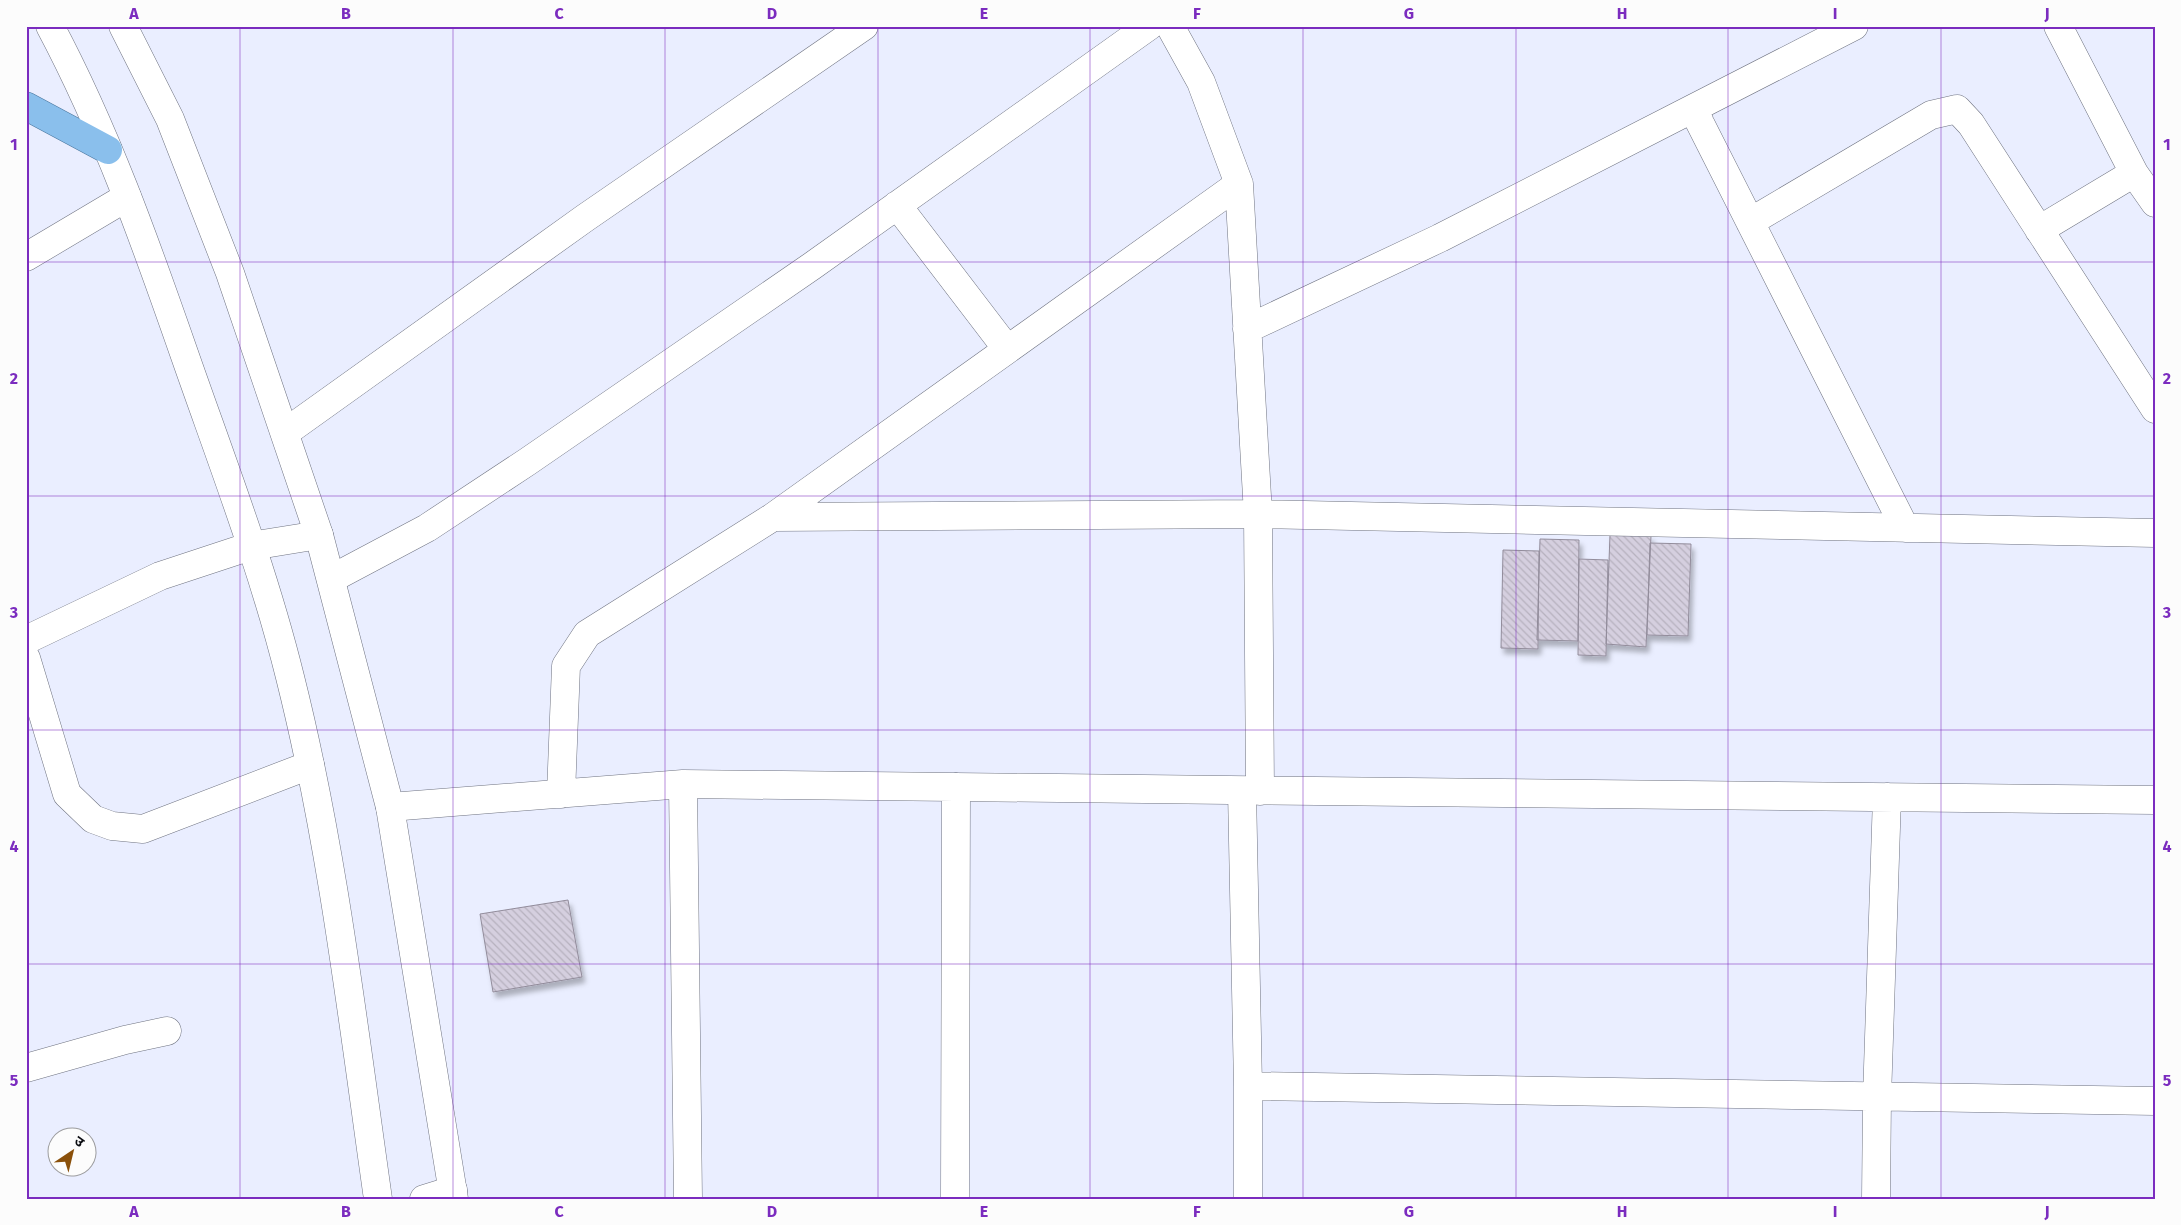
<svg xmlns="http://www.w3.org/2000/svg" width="2181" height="1225" font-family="'Fira Sans','Noto Sans Devanagari',sans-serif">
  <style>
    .building { fill: url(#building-back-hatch); stroke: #928c9b; filter: url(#shadow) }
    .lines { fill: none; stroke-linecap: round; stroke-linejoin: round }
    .minor-casing { stroke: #6f7381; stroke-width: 29 }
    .tertiary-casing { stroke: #6f7381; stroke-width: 29 }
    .trunk-casing { stroke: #4a769d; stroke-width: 29 }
    .minor { stroke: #fff; stroke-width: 28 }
    .tertiary { stroke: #fff; stroke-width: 28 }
    .trunk { stroke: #8abfec; stroke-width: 28 }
    .grid { fill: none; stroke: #7b2cbf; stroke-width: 1; stroke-opacity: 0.55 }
    .neatline { fill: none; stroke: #7b2cbf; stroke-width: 2 }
    .grid-label { font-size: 16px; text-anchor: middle; font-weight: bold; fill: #7b2cbf }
  </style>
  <defs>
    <pattern id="building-back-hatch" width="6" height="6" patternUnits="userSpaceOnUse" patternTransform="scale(1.25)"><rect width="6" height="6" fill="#d5cfdf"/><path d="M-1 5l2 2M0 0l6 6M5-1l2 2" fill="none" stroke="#b6b1be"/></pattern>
    <filter id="shadow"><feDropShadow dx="3" dy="5.5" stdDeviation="2.5" flood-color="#0004"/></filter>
  </defs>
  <rect width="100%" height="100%" fill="#eaeeff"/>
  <path class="building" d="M1610,534L1651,536L1646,647L1606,644Z
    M1540,539L1579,540L1578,641L1537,640Z
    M1650,543L1691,544L1688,636L1647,635Z
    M1503,550L1539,551L1538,649L1501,648Z
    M1579,559L1608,560L1606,656L1578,655Z
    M568,900L582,977L493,992L480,914Z"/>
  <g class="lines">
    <g class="minor-casing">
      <path id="minor" d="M1170,26L1201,82L1239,184L1258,514L1260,791
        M2058,26L2134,173L2155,203
        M1694,108L1700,123L1905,528
        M897,205L1007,349
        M1750,222L1931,115L1957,109L1971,124L2155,409
        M2039,230L2134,173
        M26,257L127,197
        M1247,329L1440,238L1854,26
        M286,432L585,218L864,26
        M773,517L1239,184
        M331,579L427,528L527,462L812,266L1149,26
        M26,640L160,576L251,546L319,535
        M26,658L67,794L93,819L112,826L143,829L310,765
        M683,784L688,1199
        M1242,791L1248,1086
        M561,794L566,666L587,634L773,517L1258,514L2155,533
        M390,807L683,784L2155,800
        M26,1068L125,1040L167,1031
        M424,1199L453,1190
        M955,1199L956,787
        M1248,1199V1086L2155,1101
        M1876,1199L1877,1098L1887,797"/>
    </g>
    <g class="tertiary-casing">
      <path id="tertiary" d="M50,26C106,131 146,244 185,356C222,462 263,568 290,677C333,848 353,1024 378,1199
        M123,26L170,119L230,273L319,535L390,807L454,1199"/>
    </g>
    <g class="trunk-casing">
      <path id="trunk" d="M26,106L108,150"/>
    </g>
    <use href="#minor" class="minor"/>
    <use href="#tertiary" class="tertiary"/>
    <use href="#trunk" class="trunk"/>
  </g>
  <path class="grid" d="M240,26V1199M453,26V1199M665,26V1199M878,26V1199M1090,26V1199M1303,26V1199M1516,26V1199M1728,26V1199M1941,26V1199M26,262H2155M26,496H2155M26,730H2155M26,964H2155"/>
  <rect width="2181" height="1225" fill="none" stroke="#fcfcfc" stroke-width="55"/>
  <g transform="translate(72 1152) rotate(35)"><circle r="24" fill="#fcfcfc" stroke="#9c9c9e"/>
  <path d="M0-4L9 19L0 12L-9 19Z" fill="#8a500a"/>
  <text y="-8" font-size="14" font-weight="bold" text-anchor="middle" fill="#0b0c11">उ</text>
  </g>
  <rect x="28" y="28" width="2126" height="1170" class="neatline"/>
  <g class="grid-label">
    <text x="134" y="19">A</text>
    <text x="346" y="19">B</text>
    <text x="559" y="19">C</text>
    <text x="772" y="19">D</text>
    <text x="984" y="19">E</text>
    <text x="1197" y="19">F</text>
    <text x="1409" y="19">G</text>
    <text x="1622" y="19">H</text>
    <text x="1835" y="19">I</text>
    <text x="2047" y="19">J</text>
    <text x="14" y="150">1</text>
    <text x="2167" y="150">1</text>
    <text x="14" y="384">2</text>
    <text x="2167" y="384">2</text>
    <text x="14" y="618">3</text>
    <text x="2167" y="618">3</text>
    <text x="14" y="852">4</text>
    <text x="2167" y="852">4</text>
    <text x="14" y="1086">5</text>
    <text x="2167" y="1086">5</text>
    <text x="134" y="1217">A</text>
    <text x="346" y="1217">B</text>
    <text x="559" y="1217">C</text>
    <text x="772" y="1217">D</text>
    <text x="984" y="1217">E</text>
    <text x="1197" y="1217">F</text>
    <text x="1409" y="1217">G</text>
    <text x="1622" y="1217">H</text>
    <text x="1835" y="1217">I</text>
    <text x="2047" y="1217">J</text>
  </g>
</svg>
